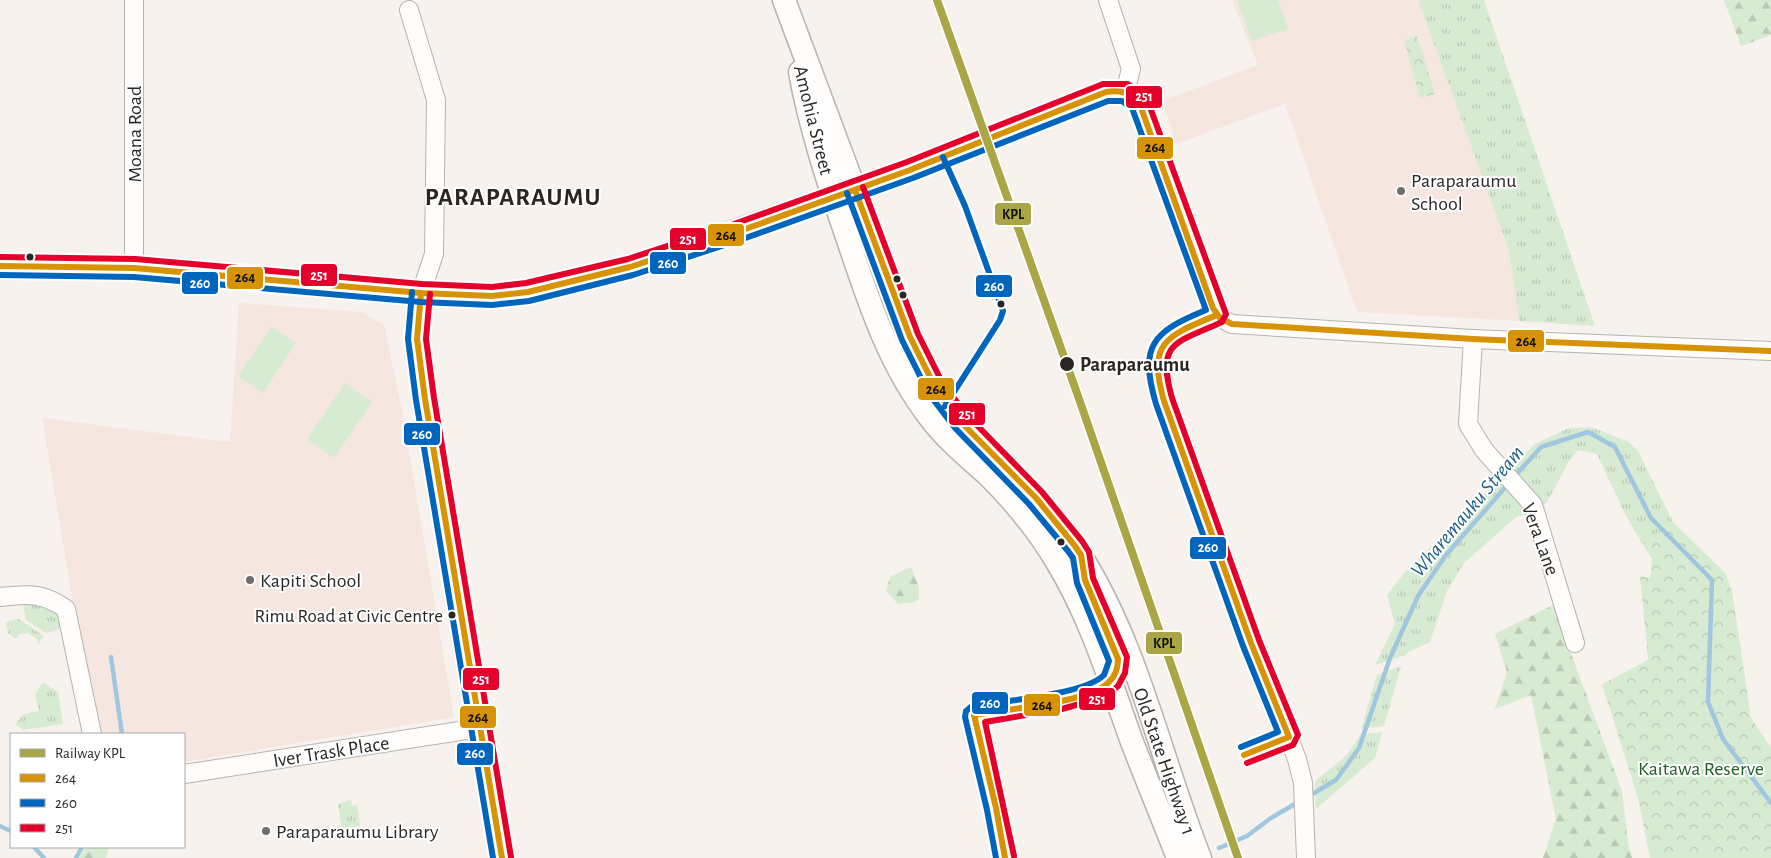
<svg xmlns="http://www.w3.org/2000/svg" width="1771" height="858" font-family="'Alegreya Sans',sans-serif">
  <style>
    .education { fill: #f6e6e0 }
    .grass { fill: url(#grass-tufts) }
    .forest { fill: url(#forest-firs) }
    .park { fill: url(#park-crowns) }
    .garden { fill: #d7ead2 }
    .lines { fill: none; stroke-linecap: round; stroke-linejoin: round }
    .stream { stroke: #a0c7e0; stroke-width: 4.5 }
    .minor-casing { stroke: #b7b3af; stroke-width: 20 }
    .major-casing { stroke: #b7b3af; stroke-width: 25 }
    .minor { stroke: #fefdfc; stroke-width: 18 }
    .major { stroke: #fefdfc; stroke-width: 22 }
    .bus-1-casing { stroke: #fff; stroke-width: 10 }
    .bus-2-casing { stroke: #fff; stroke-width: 10 }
    .bus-3-casing { stroke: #fff; stroke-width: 10 }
    .bus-1 { stroke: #d89305; stroke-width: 6 }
    .bus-2 { stroke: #0065bd; stroke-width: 6 }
    .bus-3 { stroke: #e4002b; stroke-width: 6 }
    .rail-1-casing { stroke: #fff; stroke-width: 11 }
    .rail-1 { stroke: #aaa646; stroke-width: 8 }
    .poi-dot { fill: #726d6a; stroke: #fff; stroke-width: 2 }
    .bus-dot { fill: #2a2623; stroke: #fff; stroke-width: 2 }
    .labels { text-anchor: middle; stroke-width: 4; stroke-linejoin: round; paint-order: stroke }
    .bus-label { font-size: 19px; fill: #2a2623; stroke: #fff; text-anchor: end }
    .street-label { font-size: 20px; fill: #2a2623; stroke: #fff }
    .poi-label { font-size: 20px; fill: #2a2623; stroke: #fff; text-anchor: start }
    .stop-label { font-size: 20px; font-weight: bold; fill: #2a2623; stroke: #fff; text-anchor: start }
    .park-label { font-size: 20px; fill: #1f5e24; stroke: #fff }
    .water-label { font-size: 21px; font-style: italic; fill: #1a5e83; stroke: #fff }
    .district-label { font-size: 25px; font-weight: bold; letter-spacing: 1px; fill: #2a2623; stroke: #fff }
    .line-badge { stroke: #fff; stroke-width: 2 }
    .badge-label { font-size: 14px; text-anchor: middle; font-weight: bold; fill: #fff }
    .pale-badge-label { font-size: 14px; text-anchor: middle; font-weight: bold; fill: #111 }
  </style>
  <defs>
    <pattern id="grass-tufts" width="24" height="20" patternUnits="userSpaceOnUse" patternTransform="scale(1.25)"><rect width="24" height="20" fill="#d7ead2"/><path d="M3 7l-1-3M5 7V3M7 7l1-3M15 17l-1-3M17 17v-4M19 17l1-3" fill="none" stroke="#b9c9b4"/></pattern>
    <pattern id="forest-firs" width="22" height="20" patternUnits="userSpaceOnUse" patternTransform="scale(1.25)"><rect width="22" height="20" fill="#d7ead2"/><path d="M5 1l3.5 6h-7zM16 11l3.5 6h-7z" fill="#b9c9b4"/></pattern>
    <pattern id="park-crowns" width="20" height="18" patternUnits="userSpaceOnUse" patternTransform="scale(1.25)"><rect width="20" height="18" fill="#d7ead2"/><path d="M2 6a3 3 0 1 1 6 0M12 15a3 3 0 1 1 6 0" fill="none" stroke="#b9c9b4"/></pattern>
  </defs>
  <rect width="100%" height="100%" fill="#f7f2ed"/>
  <path class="education" d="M1232,0H1418L1509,250L1519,321L1357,312L1285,104L1176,144L1162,101L1258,65Z
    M239,303L362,312L384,325L402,410L454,717L184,762V734H95L42,418L230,442Z"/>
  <path class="grass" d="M1418,0H1484L1595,326L1519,321L1509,250Z
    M1591,427L1629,442L1638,451L1673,522L1643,545L1626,516L1597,454L1578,450L1569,461L1547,502L1542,506L1534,493L1521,504L1527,514L1515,518L1464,563L1447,591L1430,642L1408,652L1406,655L1375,665L1395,624L1387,595L1405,572L1535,444L1569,428Z
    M34,602C50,608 58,611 64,628L46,633L26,620L23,604Z
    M19,619L44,636L38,645L37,639L28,633L19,634L16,639L8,633L6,622Z
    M1401,666L1384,726L1361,729L1377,675Z
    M43,682L58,692L63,724L23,730L15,724L24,714L39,711L35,694Z
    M1382,732L1375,758L1316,809L1315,781L1347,755L1360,735Z
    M351,800L352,806L357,805L361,831L343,835L338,804Z"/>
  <path class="forest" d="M1724,0H1771V35L1741,46Z
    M911,567L919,587V599L915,602L898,604L886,591L890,577Z
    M1553,605L1622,791L1628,842L1632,858H1543L1556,819L1531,695L1495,709L1507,672L1495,634Z
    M86,847H109L106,858H79Z"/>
  <path class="park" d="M1417,36L1435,94L1420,98L1404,40Z
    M1673,522L1725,573L1732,591L1751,718L1771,748V858H1650L1638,798L1602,684L1648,660L1640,576L1650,578L1652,559L1643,545Z"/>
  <path class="garden" d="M1237,0H1278L1288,29L1252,41Z
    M271,327L296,343L263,393L238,376Z
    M345,383L372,402L334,458L307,439Z"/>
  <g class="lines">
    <path class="stream" d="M1514,477L1541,447L1588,432L1615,447L1651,518L1712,580L1708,702L1723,739L1771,803
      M111,657L122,734
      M1309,796L1336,780L1359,748L1390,658L1418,596L1446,555L1509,483
      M0,826L11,831
      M34,847L44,858
      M1219,848L1247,836L1271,818L1300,801
      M76,858L82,847"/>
    <g class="minor-casing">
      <path id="minor" d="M134,0V268
        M1108,0L1131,69L1125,92
        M409,10L436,100L434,254L421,293
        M855,190L1106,92H1125L1139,102L1213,308L1220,318L1232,324L1473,339L1771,351
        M1217,315C1166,336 1144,342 1164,401L1251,643L1297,759L1303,783L1306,858
        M1473,339L1468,424L1484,450L1533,505L1575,643
        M0,597C28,594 42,592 66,609L92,734
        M184,774L479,728"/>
    </g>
    <g class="major-casing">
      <path id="major" d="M784,0L910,337C920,360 931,383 946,404C986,457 1043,496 1079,553C1138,645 1160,757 1200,858
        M800,72C810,127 828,182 846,234C868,299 888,364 931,419C948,441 968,457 988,475C1014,501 1038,530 1057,562C1091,618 1110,681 1132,742C1147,781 1163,819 1178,858
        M0,266L134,268L421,293L492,296L544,289L630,267L847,193
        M421,293L417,339L425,399L502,858"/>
    </g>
    <use href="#minor" class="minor"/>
    <use href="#major" class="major"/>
    <g class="bus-1-casing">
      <path id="bus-1" d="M855,190L910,337L936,389L961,422L1036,498L1075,546L1081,555L1085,580L1118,659C1118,668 1115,677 1108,683C1087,703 1005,709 974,715L996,808L1005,858
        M0,266L134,268L421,293L492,296L528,292L630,267L737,232L910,170L1106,92C1120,90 1129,92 1139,102L1213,308L1220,318L1232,324L1473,339L1771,351
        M421,293L417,339L425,399L502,858
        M1217,315C1166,336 1147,342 1164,401L1251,643L1289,737L1244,755"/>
    </g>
    <g class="bus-2-casing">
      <path id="bus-2" d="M943,157L965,206L1003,311L1000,320L945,406
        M847,193L902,340L929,394L955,428L1029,504L1068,551L1073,558L1077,583L1109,661L1104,675C1084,695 1002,701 972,706L966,711L965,717L987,810L996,858
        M0,275L134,277L421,302L492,305L529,301L633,275L740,240L913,178L1108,101H1122L1132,108L1206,310C1152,332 1139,346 1156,404L1243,646L1278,732L1241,747
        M412,292L408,339L416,400L493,858"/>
    </g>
    <g class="bus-3-casing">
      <path id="bus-3" d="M863,187L918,334L943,384L968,416L1042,492L1082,541L1089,552L1093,578L1127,657L1125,673L1118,686L1110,693L1097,699L1062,709L985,722L1014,856
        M0,257L135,259L422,284L492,287L526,283L628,259L734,224L907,162L1103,84H1128L1147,99L1226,314L1222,322C1176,343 1156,341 1172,398L1259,640L1298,735L1293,745L1247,763
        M430,294L426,339L434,398L511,857"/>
    </g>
    <use href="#bus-1" class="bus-1"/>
    <use href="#bus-2" class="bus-2"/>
    <use href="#bus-3" class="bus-3"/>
    <g class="rail-1-casing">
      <path id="rail-1" d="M937,0L1078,396L1238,858"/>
    </g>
    <use href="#rail-1" class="rail-1"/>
  </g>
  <g class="poi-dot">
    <circle cx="1401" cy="191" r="5"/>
    <circle cx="250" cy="580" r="5"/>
    <circle cx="266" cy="831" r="5"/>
  </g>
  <g class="bus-dot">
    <circle cx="30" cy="257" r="4.5"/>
    <circle cx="897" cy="279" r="4.5"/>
    <circle cx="903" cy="295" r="4.5"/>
    <circle cx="1001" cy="304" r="4.5"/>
    <circle cx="1067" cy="364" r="8"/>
    <circle cx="1061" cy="542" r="4.5"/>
    <circle cx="452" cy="615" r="4.5"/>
  </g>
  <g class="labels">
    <g class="bus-label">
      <text x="443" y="622">Rimu Road at Civic Centre</text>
    </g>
    <g class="street-label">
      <text transform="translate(814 120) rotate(76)" y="7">Amohia Street</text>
      <text transform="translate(134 134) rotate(-90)" y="7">Moana Road</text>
      <text transform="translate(1541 539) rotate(70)" y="7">Vera Lane</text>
      <text transform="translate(331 751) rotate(-9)" y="7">Iver Trask Place</text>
      <text transform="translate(1165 761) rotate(71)" y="7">Old State Highway 1</text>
    </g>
    <g class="poi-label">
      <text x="1411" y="187">Paraparaumu<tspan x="1411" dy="23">School</tspan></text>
      <text x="260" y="587">Kapiti School</text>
      <text x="276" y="838">Paraparaumu Library</text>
    </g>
    <g class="stop-label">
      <text x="1080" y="371">Paraparaumu</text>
    </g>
    <g class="park-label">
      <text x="1701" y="775">Kaitawa Reserve</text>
    </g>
    <g class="water-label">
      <text transform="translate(1467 511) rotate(-50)" y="7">Wharemauku Stream</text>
    </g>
    <g class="district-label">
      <text x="513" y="205">PARAPARAUMU</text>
    </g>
  </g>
  <g class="line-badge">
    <rect x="1125" y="85" width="38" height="24" rx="5" fill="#e4002b"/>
    <rect x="1136" y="136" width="38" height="24" rx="5" fill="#d89305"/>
    <rect x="994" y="202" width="38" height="24" rx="5" fill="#aaa646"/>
    <rect x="707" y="223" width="38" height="24" rx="5" fill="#d89305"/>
    <rect x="669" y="227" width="38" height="24" rx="5" fill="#e4002b"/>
    <rect x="649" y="251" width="38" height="24" rx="5" fill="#0065bd"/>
    <rect x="300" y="263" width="38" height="24" rx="5" fill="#e4002b"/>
    <rect x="226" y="266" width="38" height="24" rx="5" fill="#d89305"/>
    <rect x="181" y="271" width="38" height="24" rx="5" fill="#0065bd"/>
    <rect x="975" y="274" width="38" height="24" rx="5" fill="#0065bd"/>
    <rect x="1507" y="329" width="38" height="24" rx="5" fill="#d89305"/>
    <rect x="917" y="377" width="38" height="24" rx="5" fill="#d89305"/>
    <rect x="948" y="402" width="38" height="24" rx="5" fill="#e4002b"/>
    <rect x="403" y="422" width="38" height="24" rx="5" fill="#0065bd"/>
    <rect x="1189" y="536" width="38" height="24" rx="5" fill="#0065bd"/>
    <rect x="1145" y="631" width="38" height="24" rx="5" fill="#aaa646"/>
    <rect x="462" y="667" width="38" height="24" rx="5" fill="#e4002b"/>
    <rect x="1078" y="687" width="38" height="24" rx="5" fill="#e4002b"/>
    <rect x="971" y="691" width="38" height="24" rx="5" fill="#0065bd"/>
    <rect x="1023" y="693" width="38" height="24" rx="5" fill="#d89305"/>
    <rect x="459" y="705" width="38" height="24" rx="5" fill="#d89305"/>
    <rect x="456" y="742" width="38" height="24" rx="5" fill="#0065bd"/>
  </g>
  <g class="badge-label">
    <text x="1144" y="101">251</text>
    <text x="688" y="244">251</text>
    <text x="668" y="268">260</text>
    <text x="319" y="280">251</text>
    <text x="200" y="288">260</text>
    <text x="994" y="291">260</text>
    <text x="967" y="419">251</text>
    <text x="422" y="439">260</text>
    <text x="1208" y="552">260</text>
    <text x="481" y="684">251</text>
    <text x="1097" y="704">251</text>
    <text x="990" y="708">260</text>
    <text x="475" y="758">260</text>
  </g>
  <g class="pale-badge-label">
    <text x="1155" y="152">264</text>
    <text x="1013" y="219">KPL</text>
    <text x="726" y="240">264</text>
    <text x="245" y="282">264</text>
    <text x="1526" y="346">264</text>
    <text x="936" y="394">264</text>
    <text x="1164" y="648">KPL</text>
    <text x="1042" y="710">264</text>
    <text x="478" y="722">264</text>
  </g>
  <rect x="10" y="733" width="175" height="115" fill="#ffffff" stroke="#aaa8a7"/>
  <rect x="20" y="749" width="25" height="8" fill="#aaa646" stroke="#aaa8a7"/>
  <text x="55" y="758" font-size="15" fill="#2a2623">Railway KPL</text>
  <rect x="20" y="774" width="25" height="8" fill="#d89305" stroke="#aaa8a7"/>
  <text x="55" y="783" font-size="15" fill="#2a2623">264</text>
  <rect x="20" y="799" width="25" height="8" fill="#0065bd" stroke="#aaa8a7"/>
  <text x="55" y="808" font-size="15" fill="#2a2623">260</text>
  <rect x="20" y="824" width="25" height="8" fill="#e4002b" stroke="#aaa8a7"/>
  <text x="55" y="833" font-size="15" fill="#2a2623">251</text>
</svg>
